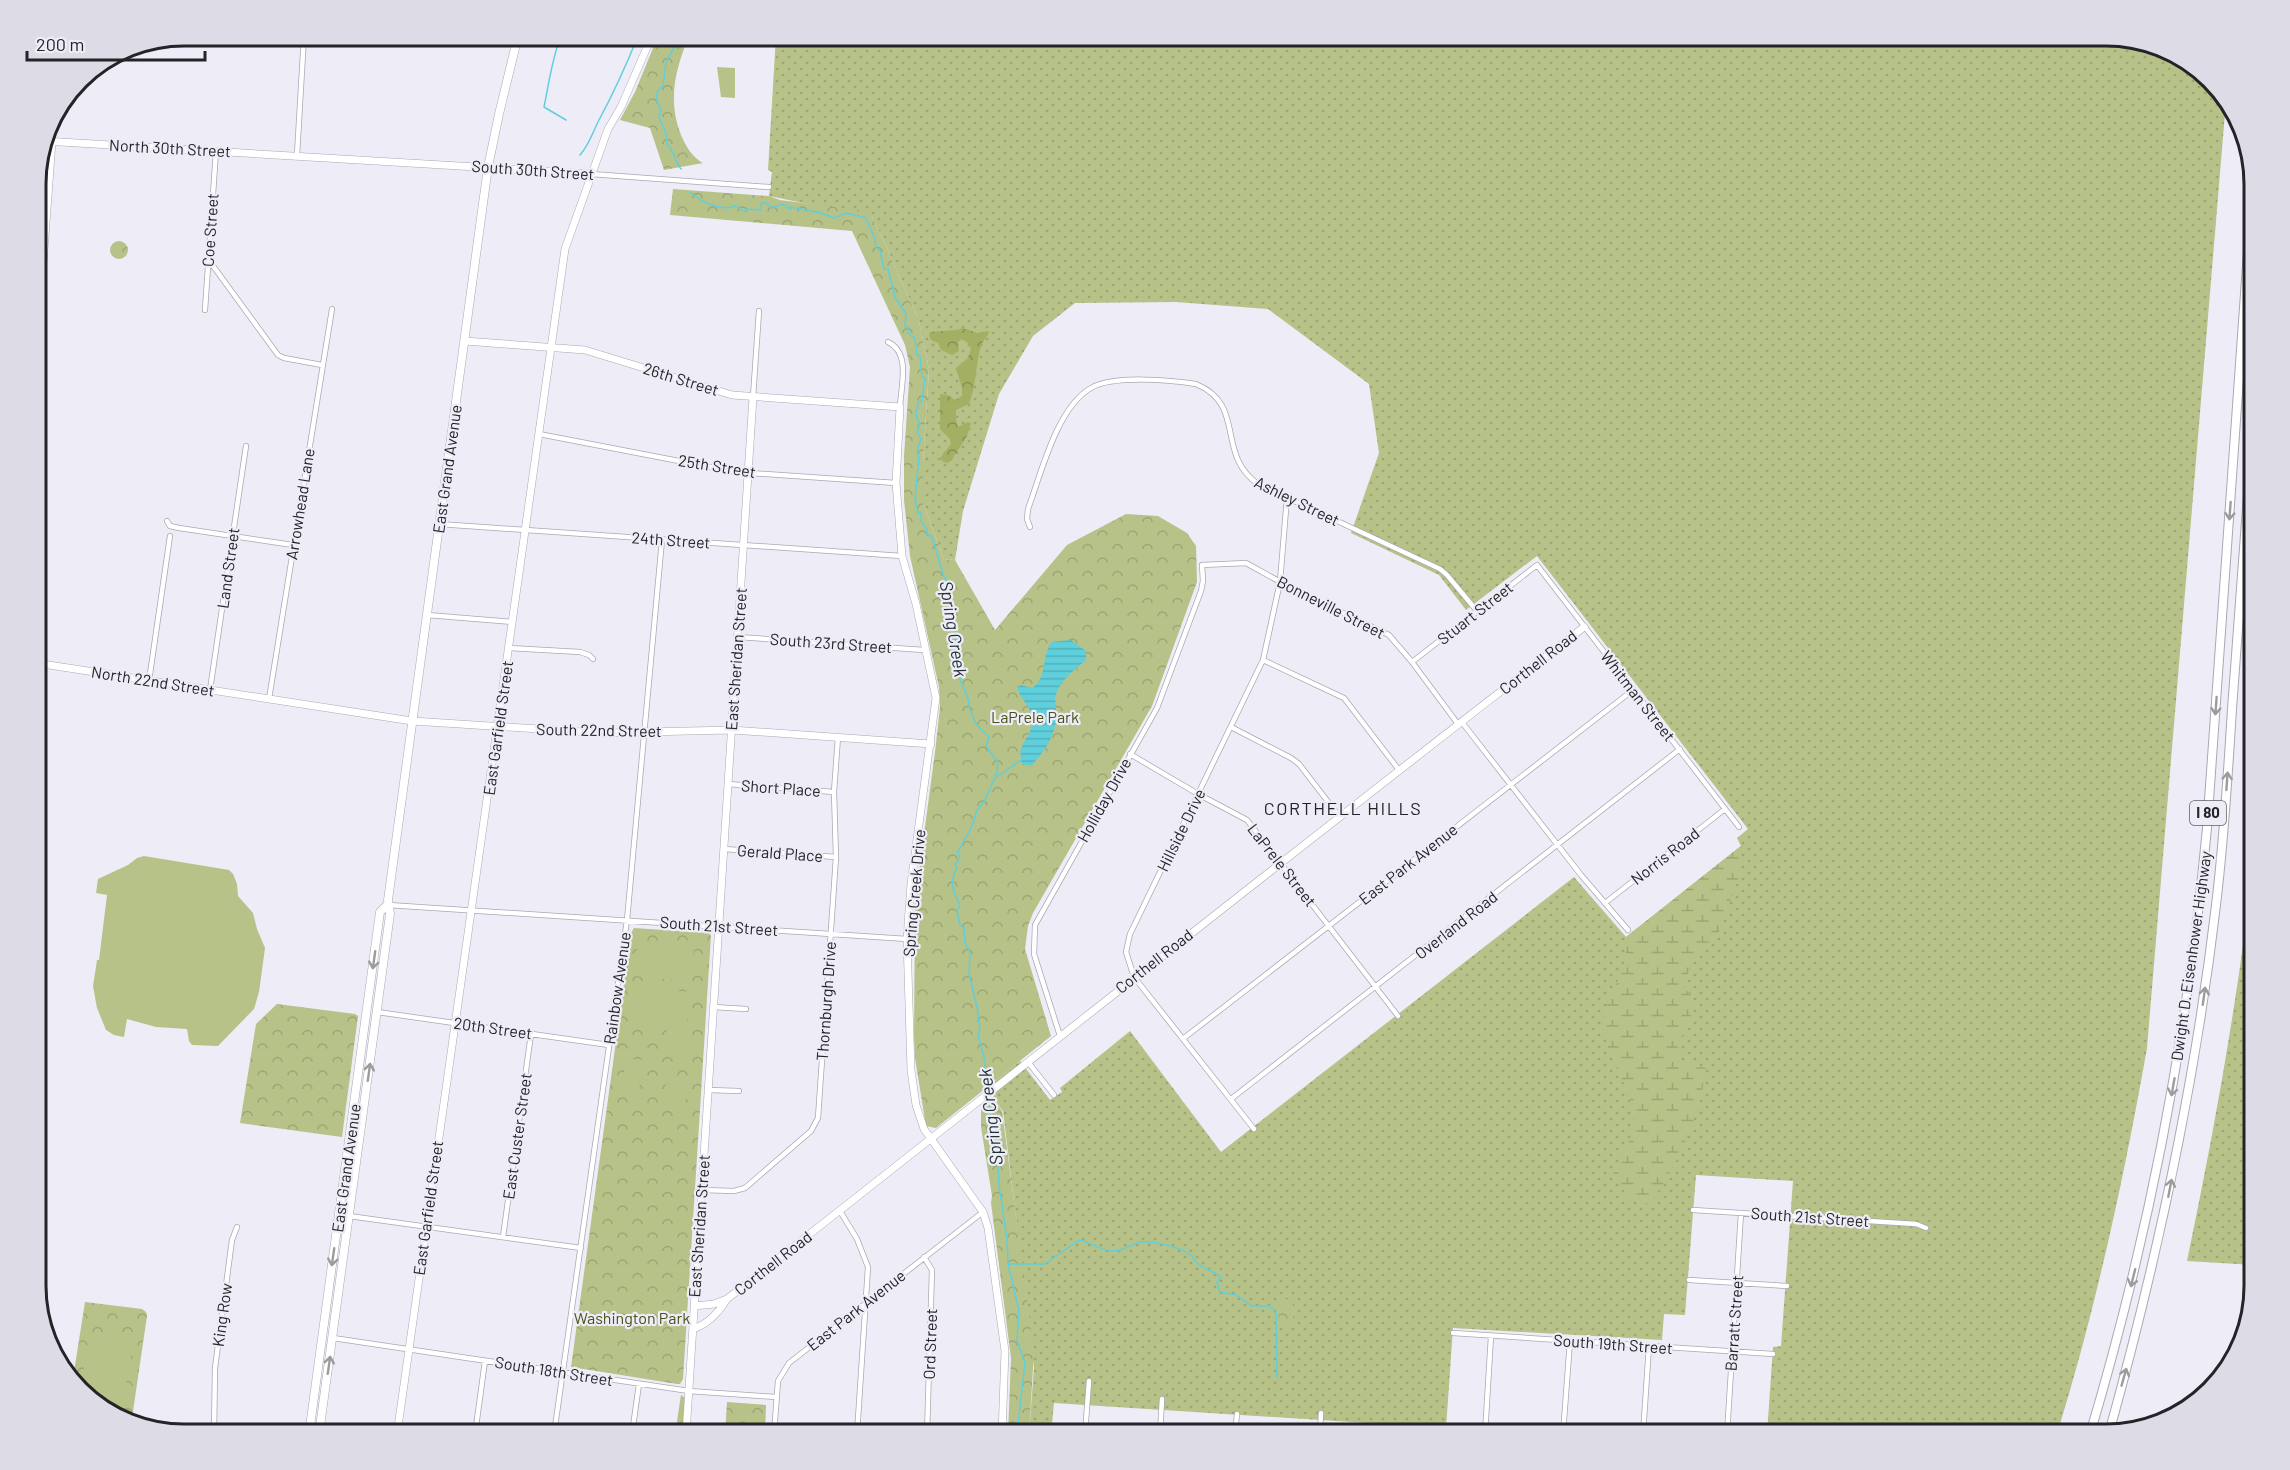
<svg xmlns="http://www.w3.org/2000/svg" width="2290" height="1470" font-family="Barlow,sans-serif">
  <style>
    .grass { fill: url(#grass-dots) }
    .forest { fill: url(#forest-crowns) }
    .wetland { fill: url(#wetland-marsh) }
    .park { fill: url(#park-crowns) }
    .garden { fill: #b6c288 }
    .water { fill: url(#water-rules) }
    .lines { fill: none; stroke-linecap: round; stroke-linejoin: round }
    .stream { stroke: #60cfdc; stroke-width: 1.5 }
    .street-casing { stroke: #aaa8b3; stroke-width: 6 }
    .secondary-casing { stroke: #aaa8b3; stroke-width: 8 }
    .primary-casing { stroke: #aaa8b3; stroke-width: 9 }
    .highway-casing { stroke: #aaa8b3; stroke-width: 10 }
    .street { stroke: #fff; stroke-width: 4.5 }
    .secondary { stroke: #fff; stroke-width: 7 }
    .primary { stroke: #fff; stroke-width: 8 }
    .highway { stroke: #fff; stroke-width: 8 }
    .oneway { stroke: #9c9c9e }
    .labels { text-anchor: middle; stroke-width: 4.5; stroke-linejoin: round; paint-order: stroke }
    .shield { fill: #edecf7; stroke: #605f65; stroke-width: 1.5 }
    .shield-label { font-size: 15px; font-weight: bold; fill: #242327 }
    .street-label { font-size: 16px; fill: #242327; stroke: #edecf7 }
    .park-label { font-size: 16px; fill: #495119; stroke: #edecf7 }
    .water-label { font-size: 18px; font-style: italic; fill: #1d3134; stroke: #edecf7 }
    .neighbourhood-label { font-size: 18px; letter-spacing: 1.5px; fill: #242327; stroke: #edecf7 }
    .rim { fill: none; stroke: #242327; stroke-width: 3 }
  </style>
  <defs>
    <pattern id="grass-dots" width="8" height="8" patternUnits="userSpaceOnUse" patternTransform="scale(1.5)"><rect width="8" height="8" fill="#b6c288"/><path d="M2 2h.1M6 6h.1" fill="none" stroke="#9ca675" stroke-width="1.8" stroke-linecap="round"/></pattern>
    <pattern id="forest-crowns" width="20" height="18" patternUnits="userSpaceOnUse" patternTransform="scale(1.5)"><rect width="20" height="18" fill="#a3b064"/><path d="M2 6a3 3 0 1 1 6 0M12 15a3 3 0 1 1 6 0" fill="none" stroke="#858f52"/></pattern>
    <pattern id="wetland-marsh" width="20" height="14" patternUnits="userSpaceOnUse" patternTransform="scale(1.5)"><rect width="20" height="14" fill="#b6c288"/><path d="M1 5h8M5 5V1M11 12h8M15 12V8" fill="none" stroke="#9ca675"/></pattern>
    <pattern id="park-crowns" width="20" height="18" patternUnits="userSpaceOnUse" patternTransform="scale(1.5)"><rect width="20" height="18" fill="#b6c288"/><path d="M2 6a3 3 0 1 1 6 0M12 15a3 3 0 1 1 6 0" fill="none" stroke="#9ca675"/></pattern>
    <pattern id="water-rules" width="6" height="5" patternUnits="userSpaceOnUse" patternTransform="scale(1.5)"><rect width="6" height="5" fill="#60cfdc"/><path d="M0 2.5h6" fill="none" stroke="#53b1bd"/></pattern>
  </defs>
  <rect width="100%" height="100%" fill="#edecf7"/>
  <path class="grass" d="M776,36H2106L2188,61L2226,101L2147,1048C2124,1178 2096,1308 2057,1434H1767L1773,1347L1781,1346L1793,1181L1696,1175L1685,1315L1664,1314L1662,1340L1453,1328L1446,1428L1054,1403L1051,1434H1029L1034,1367L1003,1111L994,1099L991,1084L1020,1061L1050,1100L1062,1092L1060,1088L1130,1031L1221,1152L1574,877L1626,937L1741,846L1737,838L1748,829L1537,556L1466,610L1439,575L1351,533L1379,453L1369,384L1268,309L1176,302L1075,303L1033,336L999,394L963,511L955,560L944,559L923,503V462L929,369L919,321L883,239L872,217L769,196L772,172L768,170Z
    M2254,857V1265L2187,1261C2215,1127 2239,993 2254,857Z"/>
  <path class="forest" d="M963,328L977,333L988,331L989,333C987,338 982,341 981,346C975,365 977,385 969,404L956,410V419L958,427L968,422L971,423L967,436L951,461L947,463L942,461L940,458L951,444L950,439L940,429V394L948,395L955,400L962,396V388L956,368L968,358L971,349L967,342L961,339L958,342L959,351L952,355L941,350L938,343L931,340L929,335L930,332L956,330Z"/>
  <path class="wetland" d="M1742,845L1738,880L1715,942L1692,963L1683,986L1693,997L1690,1025L1677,1045L1681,1061L1706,1068C1700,1116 1678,1166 1649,1204L1628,1198L1613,1172L1636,1127C1633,1115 1631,1102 1627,1091C1618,1067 1603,1047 1604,1021C1605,1001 1610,998 1617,982C1624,968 1627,953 1626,937Z"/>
  <path class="park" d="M658,36H689C681,55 673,79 674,101C674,121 684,153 703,163L664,170L650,128L620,120L635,92Z
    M673,189L769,196L780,200L859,210L872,217L883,239L919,321L929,369L923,462V503L944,559L955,560L995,630L1067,545L1126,514L1158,516L1187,533L1196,546L1197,582L1152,706L1033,913L1028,926L1025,949L1051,1036L936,1128L926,1126L925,1120L915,1058L914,1036L915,902L935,752L940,707L939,687L910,556L904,500V456L910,367L905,345L852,231L670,215Z
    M110 250a9 9 0 1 1 18 0a9 9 0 1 1-18 0Z
    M634,928L708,933L711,935L683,1379L680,1384H677L571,1367L631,933Z
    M277,1004L355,1014L358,1016L342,1137L240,1123L256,1024Z
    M994,1099L1002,1111L1034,1352L1029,1434H1008L1011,1358L991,1203L992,1196L981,1127V1110Z
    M1291,1299L1294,1308L1292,1327H1283L1278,1324L1280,1300Z
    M85,1302L142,1309L146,1312L147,1316L132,1418L102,1409L73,1378Z
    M681,1395L685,1398L682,1434H675Z
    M727,1402L766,1405L765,1434H725Z"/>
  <path class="garden" d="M717,67L735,68V98L721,97Z
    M144,856L229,870L233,874L237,884L238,896L253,913L257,929L265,948L259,992L254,1009L218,1046L192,1045L189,1041L187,1029L156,1027L127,1019L124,1037L114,1035L106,1030L97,1008L93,986L97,960H99L107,895L96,893L98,879L128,865L137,858Z
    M638,942L694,948L690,982L634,976Z
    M633,987L690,992L686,1030C697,1039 693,1049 683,1056L665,1045L667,1028L630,1025Z
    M626,1058L643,1060L638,1097L621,1095Z
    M666,1084L687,1086L685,1104L664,1102Z
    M602,1323L625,1327L623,1340L600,1337Z
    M89,1336L133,1343L121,1415L102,1409L81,1387Z"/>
  <path class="water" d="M1071,640L1086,651V660C1075,669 1061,680 1056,694C1054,702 1057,710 1056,718C1055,737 1044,752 1031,766L1022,764C1016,743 1030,741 1032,723C1034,708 1020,700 1017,687L1021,685L1032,688C1049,676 1040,657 1052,642Z"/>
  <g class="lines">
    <path class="stream" d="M561,36C552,58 549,83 544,107L566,120
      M675,36L677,41L666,63L663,86L657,92V102L661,109L659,117L667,136V144C674,150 675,161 681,169
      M580,155C589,145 592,134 598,122C613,94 626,66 638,36
      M690,192C702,202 721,212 736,206L745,212L747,209L761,210V204L765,202L772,208L782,204L790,209L791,207L821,213L834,218L847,213L866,218L875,239L876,248L880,250L884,269H888L895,297L906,314L905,327H908V333L915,338L917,355L920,356L922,377L925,378L922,401L917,404L918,408L916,411L917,419L920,423L917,432L921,439L917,451L919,457L915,499L918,512L921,513V521L927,530V534L932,537L944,577L947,581V587L952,610L950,613L957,640L958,644L955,649L960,679L968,698L970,710L976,724L989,737L986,746L998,762L997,773L984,802L977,810L972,826L958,852L960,859L955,864L957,868C949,882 953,892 960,905L957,911L960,925L964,928L965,943L970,952L969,974L977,1007L980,1030L978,1035L985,1061L987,1091
      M995,778L1021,760
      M988,1099L997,1152L999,1185L1007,1239L1008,1264L1019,1311L1017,1340L1025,1363L1017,1434
      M1008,1264H1045L1079,1240C1092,1242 1100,1251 1114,1251C1125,1251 1131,1243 1141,1242C1153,1241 1181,1247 1191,1255C1191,1255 1196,1262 1196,1262C1204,1269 1213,1271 1221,1277L1217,1283L1220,1292L1236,1295L1252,1306H1270L1276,1313L1277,1377"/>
    <g class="street-casing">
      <path id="street" d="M52,141L54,118
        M297,155L304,36
        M591,174L769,187
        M208,259L278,355L284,358L322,365
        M205,310L216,151
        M888,342C911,353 901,385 900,407
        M753,397L759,311
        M539,434L736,472L896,483
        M167,521L170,526L179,528L293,545
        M439,524L902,556
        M1030,527L1027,519L1028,509C1041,474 1057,407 1091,388C1113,375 1170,380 1196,384C1247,405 1215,454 1258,484L1440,569L1447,575L1477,611
        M427,615L513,622
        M738,637L924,650
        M509,648L580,652L589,655L593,659
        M1263,660L1344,698L1399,770
        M1412,662L1537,565L1739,827
        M149,681L170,536
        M210,690L246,446
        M269,699L332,309
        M1461,721L1581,875L1628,930
        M1231,727L1291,758L1299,764L1339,816
        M1130,754L1198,794L1247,820L1398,1016
        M728,784L834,792
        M724,849L836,857
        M1605,903L1725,809
        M388,905L907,939
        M714,1007L746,1009
        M377,1012L609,1045
        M1060,1036L1034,954L1035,925L1157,708L1201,591L1203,581L1202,565L1246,563L1295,590L1389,635L1412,662L1458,724
        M1184,1038L1633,690
        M1028,1062L1054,1095
        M708,1090L739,1091
        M1231,1099L1680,749
        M1254,1129L1134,977L1126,952L1130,934L1263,660L1280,582L1287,497
        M702,1190L734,1191L745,1188L811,1131L818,1118L836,857L834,792L838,737
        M1693,1210L1916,1224L1926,1228
        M840,1211L857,1239L868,1267L857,1434
        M349,1216L581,1248
        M503,1237L531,1034
        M924,1257L932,1270L927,1434
        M1689,1280L1787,1286
        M1453,1333L1773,1354
        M333,1338L689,1391L776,1397
        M214,1434L215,1368L232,1240L237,1227
        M475,1434L485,1361
        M554,1434L627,920L662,540
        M632,1434L639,1384
        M774,1434L778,1381L789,1363L983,1212
        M1085,1434L1089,1381
        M1160,1434L1162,1399
        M1235,1434L1237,1414
        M1320,1434L1321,1413
        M1405,1434L1406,1426
        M1485,1434L1491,1336
        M1563,1434L1570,1341
        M1643,1434L1649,1346
        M1727,1434L1741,1213"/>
    </g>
    <g class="secondary-casing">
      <path id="secondary" d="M44,141L591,174
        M465,341L585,350L732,395L900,407L896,483L902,556L916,604L936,698L911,884L907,939L911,1070L916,1105L924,1129L983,1212L988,1228L1005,1351L1002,1434
        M36,359L52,141
        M36,663L412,721L601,733L732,730L931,744
        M694,1306L714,1304L727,1299C1013,1075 1297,848 1584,627
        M693,1329C708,1324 719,1312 727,1299
        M397,1434L565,249L608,129L621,107L652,36
        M686,1434L753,397"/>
    </g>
    <g class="primary-casing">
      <path id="primary" d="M309,1434L380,912L387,905
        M319,1434L390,914L388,900L488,167L499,114L518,36"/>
    </g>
    <g class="highway-casing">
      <path id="highway" d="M2109,1433C2157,1260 2195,1084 2216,905C2224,840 2228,774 2232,709C2240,610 2247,512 2254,414
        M2090,1434C2149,1236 2188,1033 2207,828L2253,181"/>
    </g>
    <use href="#street" class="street"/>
    <use href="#secondary" class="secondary"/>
    <use href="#primary" class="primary"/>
    <use href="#highway" class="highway"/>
  </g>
  <defs><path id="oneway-shaft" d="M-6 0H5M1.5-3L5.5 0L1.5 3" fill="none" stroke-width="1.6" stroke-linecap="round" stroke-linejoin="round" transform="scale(1.5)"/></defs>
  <g class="oneway">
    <use href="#oneway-shaft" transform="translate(2230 511) rotate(94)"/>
    <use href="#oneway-shaft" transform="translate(2216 706) rotate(94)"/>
    <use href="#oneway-shaft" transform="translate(2227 781) rotate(-86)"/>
    <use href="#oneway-shaft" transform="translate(374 960) rotate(98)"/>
    <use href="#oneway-shaft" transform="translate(2204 996) rotate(-82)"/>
    <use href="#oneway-shaft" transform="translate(369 1072) rotate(-82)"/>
    <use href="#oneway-shaft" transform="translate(2173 1087) rotate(100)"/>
    <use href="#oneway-shaft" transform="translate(2170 1188) rotate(-79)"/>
    <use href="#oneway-shaft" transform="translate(333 1257) rotate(98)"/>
    <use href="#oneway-shaft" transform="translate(2133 1278) rotate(104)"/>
    <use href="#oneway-shaft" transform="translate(329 1365) rotate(-82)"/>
    <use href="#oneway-shaft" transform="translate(2124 1377) rotate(-74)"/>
  </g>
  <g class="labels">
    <rect class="shield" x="2190" y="801" width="36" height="24" rx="4.5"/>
    <g class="shield-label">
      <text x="2208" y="818">I 80</text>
    </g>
    <g class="street-label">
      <text transform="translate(170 148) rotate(3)" y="6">North 30th Street</text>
      <text transform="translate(533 170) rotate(4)" y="6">South 30th Street</text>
      <text transform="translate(210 230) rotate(-86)" y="6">Coe Street</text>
      <text transform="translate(681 379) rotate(17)" y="6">26th Street</text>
      <text transform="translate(717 466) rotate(9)" y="6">25th Street</text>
      <text transform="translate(447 469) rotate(-82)" y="6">East Grand Avenue</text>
      <text transform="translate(1297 501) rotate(26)" y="6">Ashley Street</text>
      <text transform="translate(300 504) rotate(-81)" y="6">Arrowhead Lane</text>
      <text transform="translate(671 540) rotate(4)" y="6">24th Street</text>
      <text transform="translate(228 568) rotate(-82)" y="6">Land Street</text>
      <text transform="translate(1331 607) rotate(27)" y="6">Bonneville Street</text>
      <text transform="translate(1475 613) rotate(-38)" y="6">Stuart Street</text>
      <text transform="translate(831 643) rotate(4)" y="6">South 23rd Street</text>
      <text transform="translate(736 659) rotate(-86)" y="6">East Sheridan Street</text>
      <text transform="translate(1538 662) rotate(-38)" y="6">Corthell Road</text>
      <text transform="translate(153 681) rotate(9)" y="6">North 22nd Street</text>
      <text transform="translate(1638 696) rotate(52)" y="6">Whitman Street</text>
      <text transform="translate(498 728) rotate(-82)" y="6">East Garfield Street</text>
      <text transform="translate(599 730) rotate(1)" y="6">South 22nd Street</text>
      <text transform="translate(781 788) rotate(4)" y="6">Short Place</text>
      <text transform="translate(1104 800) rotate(-61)" y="6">Holliday Drive</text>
      <text transform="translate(1181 830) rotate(-64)" y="6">Hillside Drive</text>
      <text transform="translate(780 853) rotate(4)" y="6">Gerald Place</text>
      <text transform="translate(1665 856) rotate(-38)" y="6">Norris Road</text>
      <text transform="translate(1408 864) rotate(-38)" y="6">East Park Avenue</text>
      <text transform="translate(1282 865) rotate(52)" y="6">LaPrele Street</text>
      <text transform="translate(914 893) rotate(-85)" y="6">Spring Creek Drive</text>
      <text transform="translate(1456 925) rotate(-38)" y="6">Overland Road</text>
      <text transform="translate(719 926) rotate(4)" y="6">South 21st Street</text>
      <text transform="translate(2191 956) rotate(-82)" y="6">Dwight D. Eisenhower Highway</text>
      <text transform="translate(1154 961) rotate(-38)" y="6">Corthell Road</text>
      <text transform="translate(617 988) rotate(-82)" y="6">Rainbow Avenue</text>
      <text transform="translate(826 1001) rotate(-86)" y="6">Thornburgh Drive</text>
      <text transform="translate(493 1028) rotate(8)" y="6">20th Street</text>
      <text transform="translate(517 1136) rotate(-82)" y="6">East Custer Street</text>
      <text transform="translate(346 1168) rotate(-82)" y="6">East Grand Avenue</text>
      <text transform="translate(428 1208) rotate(-82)" y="6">East Garfield Street</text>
      <text transform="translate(1810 1217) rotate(4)" y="6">South 21st Street</text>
      <text transform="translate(699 1226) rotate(-86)" y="6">East Sheridan Street</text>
      <text transform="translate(773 1263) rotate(-38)" y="6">Corthell Road</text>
      <text transform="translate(856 1310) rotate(-38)" y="6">East Park Avenue</text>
      <text transform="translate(222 1315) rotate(-82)" y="6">King Row</text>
      <text transform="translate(1734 1323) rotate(-86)" y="6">Barratt Street</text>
      <text transform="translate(930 1344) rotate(-88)" y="6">Ord Street</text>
      <text transform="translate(1613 1344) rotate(4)" y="6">South 19th Street</text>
      <text transform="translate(554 1371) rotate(9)" y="6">South 18th Street</text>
    </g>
    <g class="park-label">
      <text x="1035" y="723">LaPrele Park</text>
      <text x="632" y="1324">Washington Park</text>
    </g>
    <g class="water-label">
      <text transform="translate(953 629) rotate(81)" y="6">Spring Creek</text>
      <text transform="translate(991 1117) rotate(-97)" y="6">Spring Creek</text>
    </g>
    <g class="neighbourhood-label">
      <text x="1343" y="815">CORTHELL HILLS</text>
    </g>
  </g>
  <path d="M0 0H2290V1470H0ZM184 46H2106A138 138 0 0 1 2244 184V1286A138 138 0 0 1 2106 1424H184A138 138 0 0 1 46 1286V184A138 138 0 0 1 184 46Z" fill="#dddce6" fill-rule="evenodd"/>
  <path class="rim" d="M184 46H2106A138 138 0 0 1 2244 184V1286A138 138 0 0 1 2106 1424H184A138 138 0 0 1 46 1286V184A138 138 0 0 1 184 46Z"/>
  <path d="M27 51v9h178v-9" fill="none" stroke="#242327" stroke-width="3"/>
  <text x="36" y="51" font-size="18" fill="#242327" stroke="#edecf7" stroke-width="4.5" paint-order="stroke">200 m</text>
</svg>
